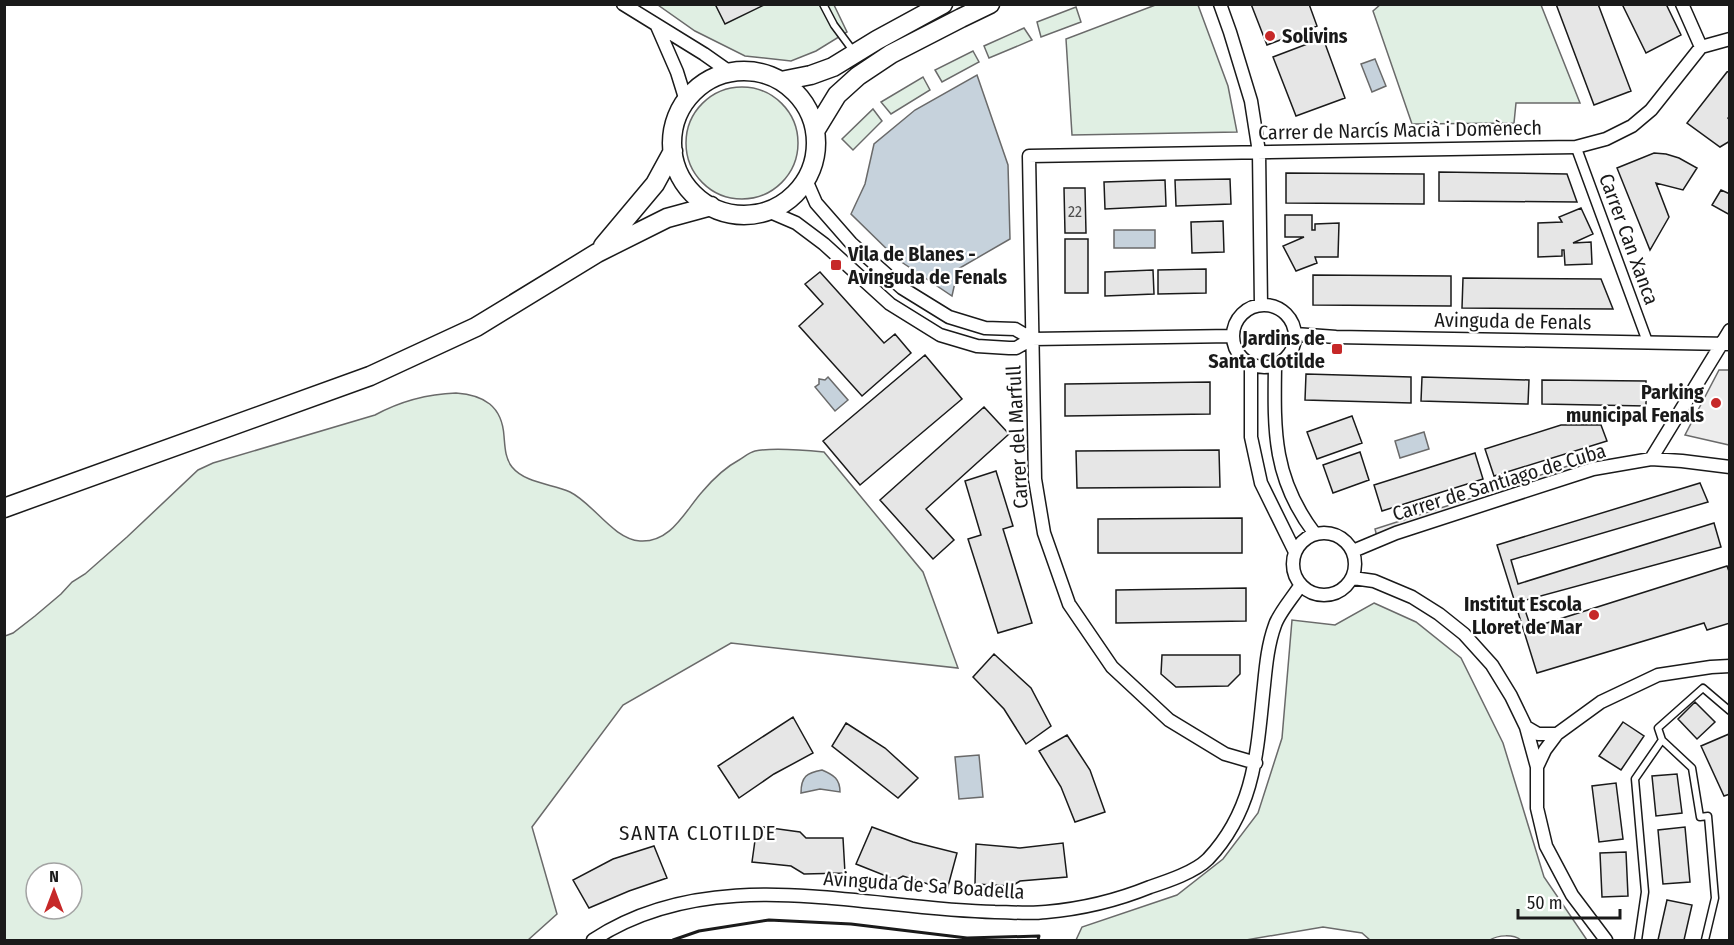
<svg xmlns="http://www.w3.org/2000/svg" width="1734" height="945" font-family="'Fira Sans Condensed',sans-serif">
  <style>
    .green { fill: #e0efe3; stroke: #6a6a6a; stroke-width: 1.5; fill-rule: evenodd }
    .parking { fill: #ededed; stroke: #6a6a6a; stroke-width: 1.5 }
    .water { fill: #c6d2dc; stroke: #6a6a6a; stroke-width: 1.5 }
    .building { fill: #e6e6e6; stroke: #1a1a1a; stroke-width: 1.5 }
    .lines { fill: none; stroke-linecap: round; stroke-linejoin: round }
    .service-casing { stroke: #1a1a1a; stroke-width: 9 }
    .pedestrian-casing { stroke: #1a1a1a; stroke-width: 12 }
    .minor-casing { stroke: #1a1a1a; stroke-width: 15 }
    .secondary-casing { stroke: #1a1a1a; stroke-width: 21 }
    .service { stroke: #fff; stroke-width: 6 }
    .pedestrian { stroke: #fff; stroke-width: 9 }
    .minor { stroke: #fff; stroke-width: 12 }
    .secondary { stroke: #fff; stroke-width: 18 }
    .wall { stroke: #1a1a1a; stroke-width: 3 }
    .poi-dot { fill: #c62828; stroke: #fff; stroke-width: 2 }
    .labels { text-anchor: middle; stroke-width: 4.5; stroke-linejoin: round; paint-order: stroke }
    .number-label { font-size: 16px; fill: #4d4d4d }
    .poi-label { font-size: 20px; font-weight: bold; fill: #1a1a1a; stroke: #fff; text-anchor: end }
    .street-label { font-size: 20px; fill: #1a1a1a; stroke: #fff }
    .neighbourhood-label { font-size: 21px; letter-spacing: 1.5px; fill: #1a1a1a; stroke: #fff }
  </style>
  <rect width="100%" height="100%" fill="#fff"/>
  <path class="green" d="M1158,4L1198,5L1228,86L1237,132L1072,135L1066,39Z
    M1381,4L1541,5L1580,103H1516L1514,123L1412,124L1373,11Z
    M658,5H834L847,32L816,51L791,61L745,56L695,31Z
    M1076,7L1081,22L1041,37L1037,22Z
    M1024,28L1032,40L989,58L984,46Z
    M973,51L979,62L942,82L935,70Z
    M923,77L930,90L891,114L881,102Z
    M686 143a56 56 0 1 1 112 0a56 56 0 1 1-112 0Z
    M873,109L882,121L853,150L842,139Z
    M456,393C484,395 502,406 504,436C505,447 505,458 512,467C525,483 552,484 570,492C593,503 613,539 640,541C671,543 685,511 702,492C713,479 724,468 739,460C744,457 750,452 755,451C774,447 804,450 824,452L923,572L958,668L731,643L623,705L532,827L557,914L528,940H5V636L13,633L35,616L61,594L72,582L85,574L127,537L198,470L213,463L375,415C399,402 428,394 456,393ZM36,873H72V909H36Z
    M1374,603L1416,622L1461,658L1503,743L1544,877L1587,940H1521C1513,934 1498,935 1490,940H1370L1362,933L1323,927L1246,940H1076L1082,927L1177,895L1223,859L1258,813L1282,738L1292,620L1335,625Z"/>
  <path class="parking" d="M1719,370H1729V445L1685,435Z
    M1586,460L1589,464L1499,493L1498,489Z
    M1478,496L1474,506L1377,537L1375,529Z"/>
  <path class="water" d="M1375,59L1386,86L1372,92L1361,64Z
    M977,75L1008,165L1010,239L958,269L952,296L897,259L851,214L865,184L874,144L915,110Z
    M1114,230H1155V248H1114Z
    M828,377L848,400L835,411L815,387L819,384V379L825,380Z
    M1424,432L1429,449L1400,458L1395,441Z
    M979,755L983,797L959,799L955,757Z
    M822,770C834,775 840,779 840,792L820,789L801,793C801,776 807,773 822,770Z"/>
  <path class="building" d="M715,4H766L725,24Z
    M1251,4H1309L1317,26L1267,45Z
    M1556,4H1598L1631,91L1594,105Z
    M1622,4H1666L1681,35L1646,53Z
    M1323,38L1345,98L1296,116L1273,57Z
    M1730,71V116L1728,118L1730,121V141L1720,147L1687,123L1727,72Z
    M1654,153L1666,154L1679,158L1697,168L1683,190L1656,183L1669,217L1650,250L1617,168Z
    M1439,172L1567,174L1577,202L1439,201Z
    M1286,173L1424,174V204L1286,203Z
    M1230,179L1231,204L1176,206L1175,180Z
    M1165,180L1166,206L1105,209L1104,182Z
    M1064,188H1085L1086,233H1065Z
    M1721,190L1730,194V215L1712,205Z
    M1581,208L1593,234L1573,243L1591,242L1592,264L1565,265L1564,250H1562V256L1538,257V223L1562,222L1559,217Z
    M1285,215H1312V230H1315V224L1339,223L1338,257H1315L1317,263L1296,271L1283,246L1304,237H1285Z
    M1223,221L1224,252L1192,253L1191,222Z
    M1065,239H1088V293H1065Z
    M1206,269V293L1158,294V270Z
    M1153,270L1154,294L1105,296V272Z
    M820,272L884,343L895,334L911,353L862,396L799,326L823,304L805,284Z
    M1313,275L1451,276V306L1313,305Z
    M1463,278L1601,279L1613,309L1462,308Z
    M925,355L962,399L860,485L823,441Z
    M1306,374L1411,377V403L1305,400Z
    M1422,377L1529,380L1528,404L1421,401Z
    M1542,380L1646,381V406L1542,404Z
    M1210,382V414L1065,416V384Z
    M984,407L1009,434L926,509L954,540L933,559L880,500Z
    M1352,416L1362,443L1317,459L1307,432Z
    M1561,425H1601L1607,441L1494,476L1485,449Z
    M1219,450L1220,487L1077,488L1076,451Z
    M1360,452L1369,480L1333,493L1323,465Z
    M1475,453L1483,479L1382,511L1374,485Z
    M996,471L1013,526L1003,529L1032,623L998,633L968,539L981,535L965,481Z
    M1700,483L1708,502L1511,560L1518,584L1714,523L1721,547L1522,601L1531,628L1727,566L1730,574V623L1707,630L1704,623L1537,673L1497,545Z
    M1242,518V553H1098V519Z
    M1246,588V621L1116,623V590Z
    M994,654L1031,688L1051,726L1026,744L1004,709L973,677Z
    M1162,655H1240V674L1228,686L1176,687L1161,674Z
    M1695,702L1715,722L1697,739L1678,719Z
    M793,717L813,753L774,774L739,798L718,766Z
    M1623,722L1644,736L1621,770L1599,756Z
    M846,723L885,748L918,778L898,798L832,746Z
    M1729,734L1730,794L1724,796L1701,746Z
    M1067,735L1090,770L1105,812L1075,822L1061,787L1039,751Z
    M1677,774L1682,813L1656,816L1652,776Z
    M1616,783L1623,839L1599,842L1592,786Z
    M757,826L800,832L806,838H843L845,873L804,874L791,866L752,862Z
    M872,827L913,842L957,853L947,890L903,876L896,880L856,864Z
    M1685,827L1690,882L1663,884L1658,830Z
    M1063,843L1067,877L1020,881L1012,886L975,884L976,844L1020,848Z
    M654,846L667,878L629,891L589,908L573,880L613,859Z
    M1626,852L1628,896L1602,897L1600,853Z
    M1667,900L1692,905L1684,940H1658Z"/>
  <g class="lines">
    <g class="service-casing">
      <path id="service" d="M823,4L834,25L854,52
        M1662,740L1658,728L1703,688L1730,711
        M1638,940L1645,892L1635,779L1662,740L1692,768L1700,817L1708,816L1715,898L1705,940"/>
    </g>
    <g class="pedestrian-casing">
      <path id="pedestrian" d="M1576,147L1648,343"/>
    </g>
    <g class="minor-casing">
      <path id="minor" d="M623,4L704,54L731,73
        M1220,4L1230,32L1251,101L1259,152L1261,305
        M1682,4L1701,47
        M657,26L677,72L686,101
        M806,180L816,203L851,243L902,288L949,317L985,328L1015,329L1032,339
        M768,211L796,223L824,244L890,304L940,335L977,346L1009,348H1016L1032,339L1233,336
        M1233 336a31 31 0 1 1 62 0a31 31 0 1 1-62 0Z
        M1295,334L1336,337L1730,344
        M1251,365V437L1261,483L1295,552
        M1275,366C1274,432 1273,479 1315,534
        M1651,459L1730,330
        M1293 564a31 31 0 1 1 62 0a31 31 0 1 1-62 0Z
        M1353,551L1396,533L1593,469L1651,459L1682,461L1730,467
        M1353,578L1374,581L1412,597L1439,614L1464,634L1492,665L1511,696L1526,727L1537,767V808L1546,846L1572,895L1606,940
        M1526,727L1538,734H1557L1601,702L1658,675L1711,667L1730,666
        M1256,763L1225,754L1169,720L1112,667L1069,604L1044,533L1035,479L1029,156L1576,147L1606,139L1632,126L1651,110L1701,47L1730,39
        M1537,767L1545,750L1557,734
        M593,940C713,861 862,909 995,912C1011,912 1029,914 1046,912C1080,909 1118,900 1150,887C1168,881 1195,872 1208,859C1256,808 1257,749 1264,685C1266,665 1268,644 1275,625C1279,613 1293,597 1300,586"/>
    </g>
    <g class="secondary-casing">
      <path id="secondary" d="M672 143a72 72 0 1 1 144 0a72 72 0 1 1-144 0Z
        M781,81L811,75L833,67L877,40L943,4
        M815,131L837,95L858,76L891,54L961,18L990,4
        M603,246L655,184L673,151
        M4,508L370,376L476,327L597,253L667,218L711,206"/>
    </g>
    <use href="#service" class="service"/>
    <use href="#pedestrian" class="pedestrian"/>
    <use href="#minor" class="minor"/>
    <use href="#secondary" class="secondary"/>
    <path class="wall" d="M673,940L699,931L769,920L851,924L967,938L1039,936L1038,940"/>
  </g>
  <g class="poi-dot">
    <circle cx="1270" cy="36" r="6"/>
    <rect x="830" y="259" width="12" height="12" rx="3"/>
    <rect x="1331" y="343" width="12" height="12" rx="3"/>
    <circle cx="1716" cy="403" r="6"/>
    <circle cx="1594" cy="615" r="6"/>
  </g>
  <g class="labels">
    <g class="number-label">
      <text x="1075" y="217">22</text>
    </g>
    <g class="poi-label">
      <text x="1282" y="43" text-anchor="start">Solivins</text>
      <text x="848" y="261" text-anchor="start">Vila de Blanes -<tspan x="848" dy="23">Avinguda de Fenals</tspan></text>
      <text x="1325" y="345">Jardins de<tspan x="1325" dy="23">Santa Clotilde</tspan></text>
      <text x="1704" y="399">Parking<tspan x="1704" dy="23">municipal Fenals</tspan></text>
      <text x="1582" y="611">Institut Escola<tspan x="1582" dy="23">Lloret de Mar</tspan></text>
    </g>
    <g class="street-label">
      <text transform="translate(1400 130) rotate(-1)" y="7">Carrer de Narcís Macià i Domènech</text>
      <text transform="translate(1629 239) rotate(70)" y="7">Carrer Can Xanca</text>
      <text transform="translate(1513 321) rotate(1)" y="7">Avinguda de Fenals</text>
      <text transform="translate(1017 437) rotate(-93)" y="7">Carrer del Marfull</text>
      <text transform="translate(1499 482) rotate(-17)" y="7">Carrer de Santiago de Cuba</text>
      <text transform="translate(924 885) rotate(4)" y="7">Avinguda de Sa Boadella</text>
    </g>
    <g class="neighbourhood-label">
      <text x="698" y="840">SANTA CLOTILDE</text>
    </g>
  </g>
  <rect width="1734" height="945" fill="none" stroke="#1a1a1a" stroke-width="12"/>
  <g transform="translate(54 891)"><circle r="28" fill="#ffffff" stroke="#a3a3a3" stroke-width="1.5"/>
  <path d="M0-4.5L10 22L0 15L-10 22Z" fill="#c62828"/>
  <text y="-9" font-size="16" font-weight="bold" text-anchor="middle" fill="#1a1a1a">N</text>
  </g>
  <path d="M1518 909v9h102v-9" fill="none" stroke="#1a1a1a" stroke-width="3"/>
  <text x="1527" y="909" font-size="18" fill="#1a1a1a" stroke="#ffffff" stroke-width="4.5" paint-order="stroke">50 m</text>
</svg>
